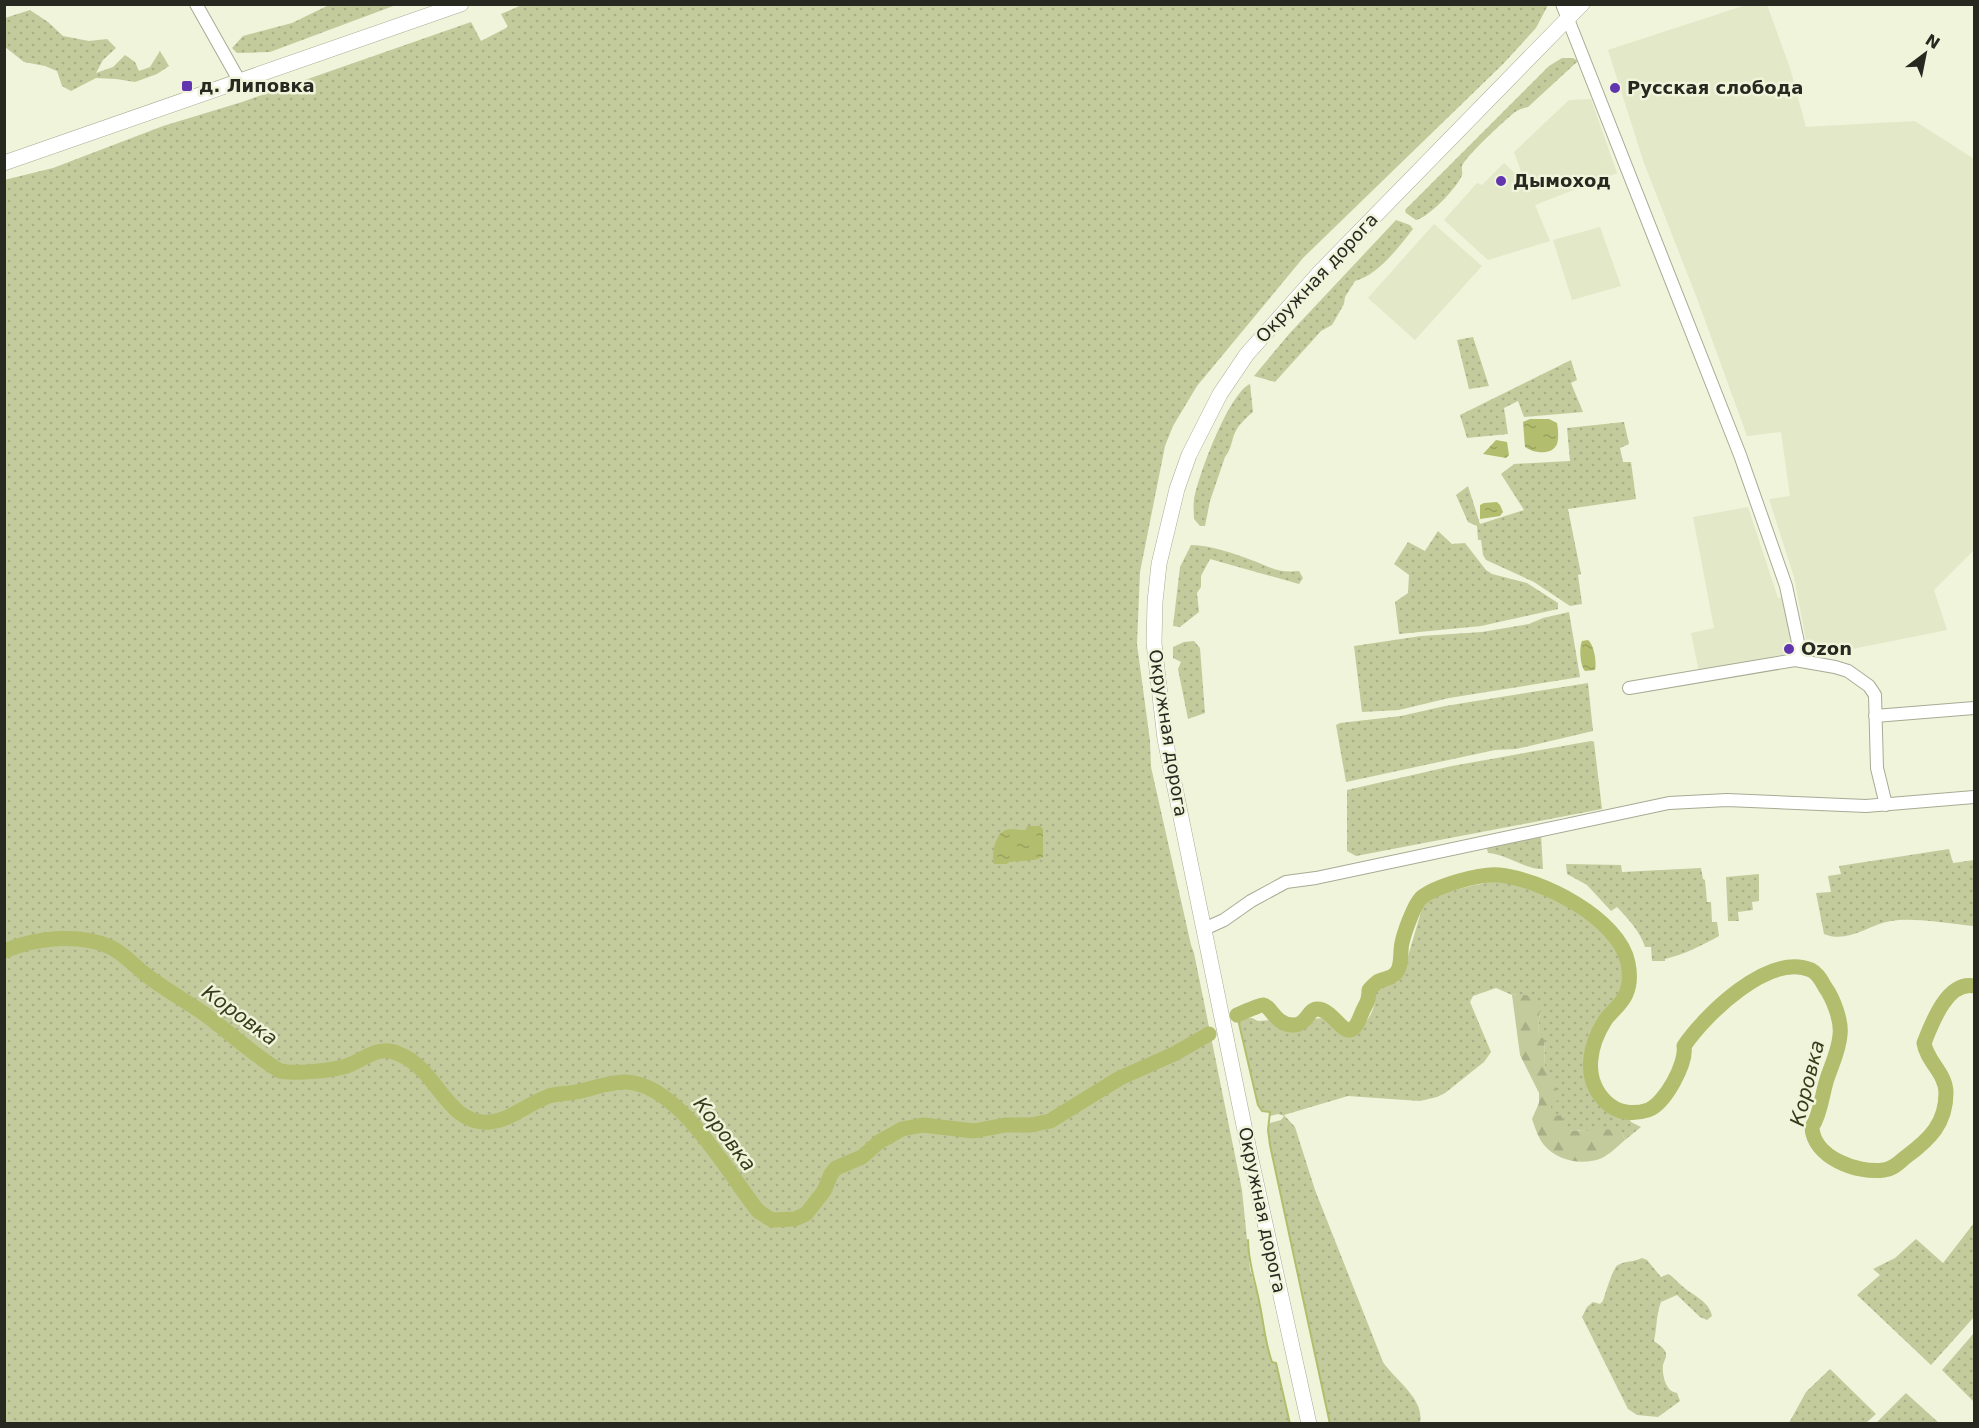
<svg xmlns="http://www.w3.org/2000/svg" width="1979" height="1428" font-family="'DejaVu Sans',sans-serif">
  <style>
    .built { fill: #e2e8c8 }
    .grass { fill: url(#grass-dots) }
    .forest { fill: url(#forest-firs) }
    .water { fill: url(#water-ripples) }
    .lines { fill: none; stroke-linecap: round; stroke-linejoin: round }
    .stream { stroke: #b2bd6d; stroke-width: 2 }
    .river { stroke: #b2bd6d; stroke-width: 15 }
    .minor-casing { stroke: #a7ab94; stroke-width: 14 }
    .major-casing { stroke: #a7ab94; stroke-width: 16 }
    .minor { stroke: #fff; stroke-width: 12 }
    .major { stroke: #fff; stroke-width: 15 }
    .poi-dot { fill: #6135ad; stroke: #eff4db; stroke-width: 2 }
    .labels { text-anchor: middle; stroke-width: 5; stroke-linejoin: round; paint-order: stroke }
    .poi-label { font-size: 18px; font-weight: bold; fill: #272920; stroke: #eff4db; text-anchor: start }
    .street-label { font-size: 18px; fill: #272920; stroke: #eff4db }
    .water-label { font-size: 20px; font-style: italic; fill: #373b19; stroke: #eff4db }
  </style>
  <defs>
    <pattern id="grass-dots" width="8" height="8" patternUnits="userSpaceOnUse" patternTransform="scale(1.5)"><rect width="8" height="8" fill="#c3cb9c"/><path d="M2 2h.1M6 6h.1" fill="none" stroke="#a8ae86" stroke-width="1.8" stroke-linecap="round"/></pattern>
    <pattern id="forest-firs" width="22" height="20" patternUnits="userSpaceOnUse" patternTransform="scale(1.5)"><rect width="22" height="20" fill="#c3cb9c"/><path d="M5 1l3.5 6h-7zM16 11l3.5 6h-7z" fill="#a8ae86"/></pattern>
    <pattern id="water-ripples" width="26" height="14" patternUnits="userSpaceOnUse" patternTransform="scale(1.5)"><rect width="26" height="14" fill="#b2bd6d"/><path d="M2 4q2-2 4 0t4 0M15 11q2-2 4 0t4 0" fill="none" stroke="#99a25e"/></pattern>
  </defs>
  <rect width="100%" height="100%" fill="#eff4db"/>
  <path class="built" d="M1746,5H1767L1790,68L1806,127L1915,121L1974,159V550L1934,590L1947,630L1817,656L1808,651L1794,577L1769,499L1790,496L1781,432L1747,436L1698,301L1644,163L1608,50Z
    M1591,99L1617,173L1535,205L1550,241L1488,260L1444,220L1477,183L1482,185L1504,163L1519,177L1522,174L1514,152L1569,100Z
    M1434,224L1482,266L1415,340L1368,298Z
    M1600,227L1621,286L1572,300L1553,240Z
    M1748,507L1778,598L1783,597L1795,652L1699,672L1691,633L1714,628L1693,517Z"/>
  <path class="grass" d="M329,5H396L270,52L237,53L232,48L243,36L292,23Z
    M522,5H1548L1536,28L1503,64L1303,258L1197,386L1173,426L1165,446L1140,572L1137,644L1150,741L1151,767L1191,945L1194,953L1242,1190L1250,1269L1261,1307L1267,1347L1272,1362L1276,1363L1290,1423H5L4,180L53,168L163,126L242,102L471,22L481,41L508,27L501,14Z
    M30,10L48,22L63,36L89,41L107,39L116,48L103,60L96,73L113,67L125,55L135,62L139,71L150,67L160,51L169,66L157,74L135,82L116,79L96,78L71,91L62,86L57,71L45,66L24,62L5,47V18Z
    M1562,58H1573L1578,61L1528,107C1523,108 1519,109 1515,112C1506,119 1465,157 1462,166C1461,169 1463,172 1462,175C1458,187 1428,218 1416,220L1406,213L1405,210L1549,66Z
    M1396,220L1410,225L1413,229C1399,247 1378,275 1355,281L1345,297L1344,304L1332,325L1321,331L1275,382L1254,376L1289,334Z
    M1473,337L1489,386L1469,389L1457,340Z
    M1571,360L1577,380L1571,383L1583,412L1524,417L1518,401L1504,408L1508,434L1467,438L1460,415Z
    M1250,384L1253,412C1246,418 1237,426 1234,435C1231,443 1231,450 1225,457L1210,501L1205,526H1200L1194,519C1194,513 1193,506 1194,500C1198,476 1229,393 1250,384Z
    M1624,422L1629,444L1620,448L1623,462H1631L1636,499L1568,509L1581,574L1578,575L1582,604L1570,606L1534,582L1486,560L1483,555L1481,540H1478L1477,526L1468,522L1456,495L1468,486L1480,524L1524,510L1501,474L1514,464L1570,461L1567,428Z
    M1438,531L1452,544L1465,543L1486,570L1492,574L1527,583L1558,603V609L1481,626L1399,634L1395,602L1408,593L1409,575L1394,564L1408,542L1425,551Z
    M1191,545C1211,545 1235,554 1254,561C1272,568 1279,573 1299,571L1303,578L1299,584L1210,559L1201,576V587L1197,593L1199,612L1180,627L1173,626L1180,567Z
    M1569,612L1580,677L1449,698L1399,710L1362,712L1354,646L1421,636L1482,632L1529,624L1543,618Z
    M1194,641L1200,648L1205,713L1188,719L1178,669L1181,662L1173,658V647L1184,642Z
    M1588,683L1593,731L1516,749L1495,750L1346,782L1336,725L1340,723L1401,716L1445,706Z
    M1591,741L1594,742L1602,809L1356,856L1347,851V790L1452,766Z
    M1541,835L1543,869C1526,870 1507,854 1488,853L1486,845Z
    M1949,849L1953,863L1974,860V926C1949,924 1915,917 1891,921C1867,925 1848,944 1824,934L1816,893L1831,892L1828,876L1841,874L1839,866Z
    M1566,864L1621,865L1622,872L1701,868L1703,879L1705,880L1707,902H1711L1712,922H1717L1719,936C1701,946 1685,954 1665,959V961H1652L1651,947H1645C1640,931 1628,919 1617,907L1611,911L1587,885L1567,874Z
    M1759,874V901L1752,902L1753,910L1738,912L1739,921H1728L1726,877Z
    M1507,880C1552,890 1635,932 1626,989C1624,998 1612,1006 1606,1013C1588,1036 1578,1067 1594,1094C1604,1112 1609,1114 1629,1117L1631,1122L1641,1127L1625,1140L1622,1133L1568,1130L1550,1113L1549,1075L1545,1068L1544,1039L1540,1037L1538,1028L1540,1010L1517,994L1512,995L1496,988L1473,996L1470,1002L1491,1052L1484,1062L1445,1093L1437,1097L1420,1101L1348,1096L1284,1115L1295,1127L1315,1190L1383,1362C1395,1380 1425,1399 1420,1423H1330L1270,1145L1268,1130L1270,1123L1281,1120L1284,1116L1278,1114L1270,1116L1269,1112L1262,1111L1258,1105L1237,1015L1244,1014L1248,1018H1252L1258,1021L1273,1020L1296,1032L1308,1025L1314,1019C1329,1016 1334,1023 1342,1034L1351,1035C1364,1027 1378,1010 1374,994L1379,987L1398,982L1403,973L1424,902C1438,892 1489,881 1507,880Z
    M1974,1223V1317L1931,1365L1857,1295L1880,1275L1873,1269L1895,1258L1916,1239L1943,1263Z
    M1642,1258L1647,1260L1661,1277L1668,1274C1674,1277 1675,1280 1680,1284C1691,1295 1709,1300 1712,1316L1707,1320L1700,1317L1677,1295L1661,1302C1656,1315 1657,1328 1654,1341C1658,1344 1663,1347 1665,1351C1668,1357 1664,1360 1663,1365C1662,1376 1666,1392 1677,1393L1680,1401L1658,1417L1637,1415L1628,1409L1582,1317L1587,1307L1593,1302L1600,1304L1603,1301C1605,1295 1613,1267 1618,1265C1625,1261 1634,1262 1642,1258Z
    M1974,1333V1402L1942,1370Z
    M1830,1369L1876,1414L1866,1423H1789L1806,1392Z
    M1906,1393L1939,1423H1876Z"/>
  <path class="forest" d="M1517,994L1531,996L1540,1010L1538,1028L1540,1037L1544,1038L1545,1068L1554,1080L1558,1100L1551,1105V1113L1556,1116L1561,1115L1569,1130C1587,1133 1605,1125 1622,1133L1625,1140C1618,1146 1610,1154 1602,1158C1583,1166 1557,1161 1544,1145C1538,1138 1535,1127 1532,1119L1539,1103V1093L1520,1055L1512,995Z"/>
  <path class="water" d="M1530,419H1549L1557,423C1558,428 1559,438 1557,444C1552,456 1533,453 1525,447L1523,422Z
    M1496,440L1507,442L1509,455L1506,458L1483,454Z
    M1497,502L1500,505L1503,512L1500,516L1480,519V505L1484,503Z
    M1588,640C1594,645 1597,662 1595,670L1585,671C1580,666 1579,647 1582,641Z
    M1028,826H1040L1043,829V857L1034,860L1009,862L1007,864H994C991,856 995,835 1004,831C1009,828 1019,830 1025,830Z"/>
  <g class="lines">
    <path class="stream" d="M1237,1015L1258,1105L1262,1111L1270,1112L1268,1130L1270,1145L1330,1424
      M1248,1240C1248,1263 1256,1283 1260,1306C1264,1325 1265,1343 1272,1362L1276,1363L1290,1424"/>
    <path class="river" d="M4,951C35,938 77,933 108,946C123,952 133,965 145,974C164,989 186,1001 206,1015C231,1034 254,1055 280,1071C293,1074 329,1071 343,1067C360,1063 375,1046 394,1052C406,1056 416,1063 424,1072C443,1092 457,1125 490,1122C511,1120 529,1103 549,1096C557,1093 567,1094 576,1092C592,1089 608,1082 625,1082C679,1083 727,1172 758,1211L772,1220L795,1219L806,1214L824,1191L831,1174L836,1168L862,1157L879,1142L902,1129L923,1125L974,1131L1005,1125H1031L1050,1121L1120,1078L1174,1054L1209,1034
      M1237,1015C1242,1013 1259,1005 1263,1005C1271,1006 1275,1024 1292,1025C1307,1026 1308,1009 1317,1009C1337,1009 1347,1052 1361,1015C1365,1004 1369,1003 1369,990C1372,987 1375,983 1379,981C1387,978 1394,978 1398,970C1402,962 1400,951 1402,943C1404,933 1414,905 1421,898C1435,886 1481,873 1499,875C1541,879 1619,918 1628,963C1630,973 1630,985 1626,994C1622,1004 1612,1011 1606,1019C1589,1045 1582,1079 1606,1102C1617,1113 1633,1115 1648,1110C1665,1104 1687,1063 1684,1046C1705,1015 1769,952 1811,970C1817,973 1822,981 1825,987C1833,998 1842,1021 1840,1035C1839,1050 1832,1064 1827,1079C1822,1094 1821,1113 1812,1127C1813,1157 1857,1174 1884,1170C1894,1169 1899,1162 1907,1156C1930,1139 1946,1123 1946,1093C1946,1073 1927,1062 1924,1043C1932,1023 1947,981 1974,986"/>
    <g class="minor-casing">
      <path id="minor" d="M196,4L240,82
        M1562,4L1740,455L1786,586L1802,661
        M1629,688L1795,660L1835,667L1848,671L1869,686L1875,695L1877,768L1886,805
        M1875,716L1974,708
        M1204,929L1224,920L1251,901L1286,882L1316,878L1669,803L1727,800L1866,806L1974,797"/>
    </g>
    <g class="major-casing">
      <path id="major" d="M4,163L461,4
        M1309,1424L1250,1155L1165,739L1154,643L1155,602L1159,564L1177,489L1189,455L1220,394L1247,354L1320,272L1582,4"/>
    </g>
    <use href="#minor" class="minor"/>
    <use href="#major" class="major"/>
  </g>
  <g class="poi-dot">
    <rect x="181" y="80" width="12" height="12" rx="3"/>
    <circle cx="1615" cy="88" r="6"/>
    <circle cx="1501" cy="181" r="6"/>
    <circle cx="1789" cy="649" r="6"/>
  </g>
  <g class="labels">
    <g class="poi-label">
      <text x="199" y="92">д. Липовка</text>
      <text x="1627" y="94">Русская слобода</text>
      <text x="1513" y="187">Дымоход</text>
      <text x="1801" y="655">Ozon</text>
    </g>
    <g class="street-label">
      <text transform="translate(1317 278) rotate(-47)" y="6">Окружная дорога</text>
      <text transform="translate(1168 733) rotate(81)" y="6">Окружная дорога</text>
      <text transform="translate(1262 1210) rotate(78)" y="6">Окружная дорога</text>
    </g>
    <g class="water-label">
      <text transform="translate(240 1015) rotate(36)" y="7">Коровка</text>
      <text transform="translate(1807 1083) rotate(-76)" y="7">Коровка</text>
      <text transform="translate(725 1134) rotate(52)" y="7">Коровка</text>
    </g>
  </g>
  <rect width="1979" height="1428" fill="none" stroke="#272920" stroke-width="12"/>
  <g transform="translate(1925 54) rotate(32)" stroke="#eff4db" stroke-width="4.5" paint-order="stroke">
  <path d="M0-4.5L10 22L0 15L-10 22Z" fill="#272920"/>
  <text y="-9" font-size="16" font-weight="bold" text-anchor="middle" fill="#272920">N</text>
  </g>
</svg>
